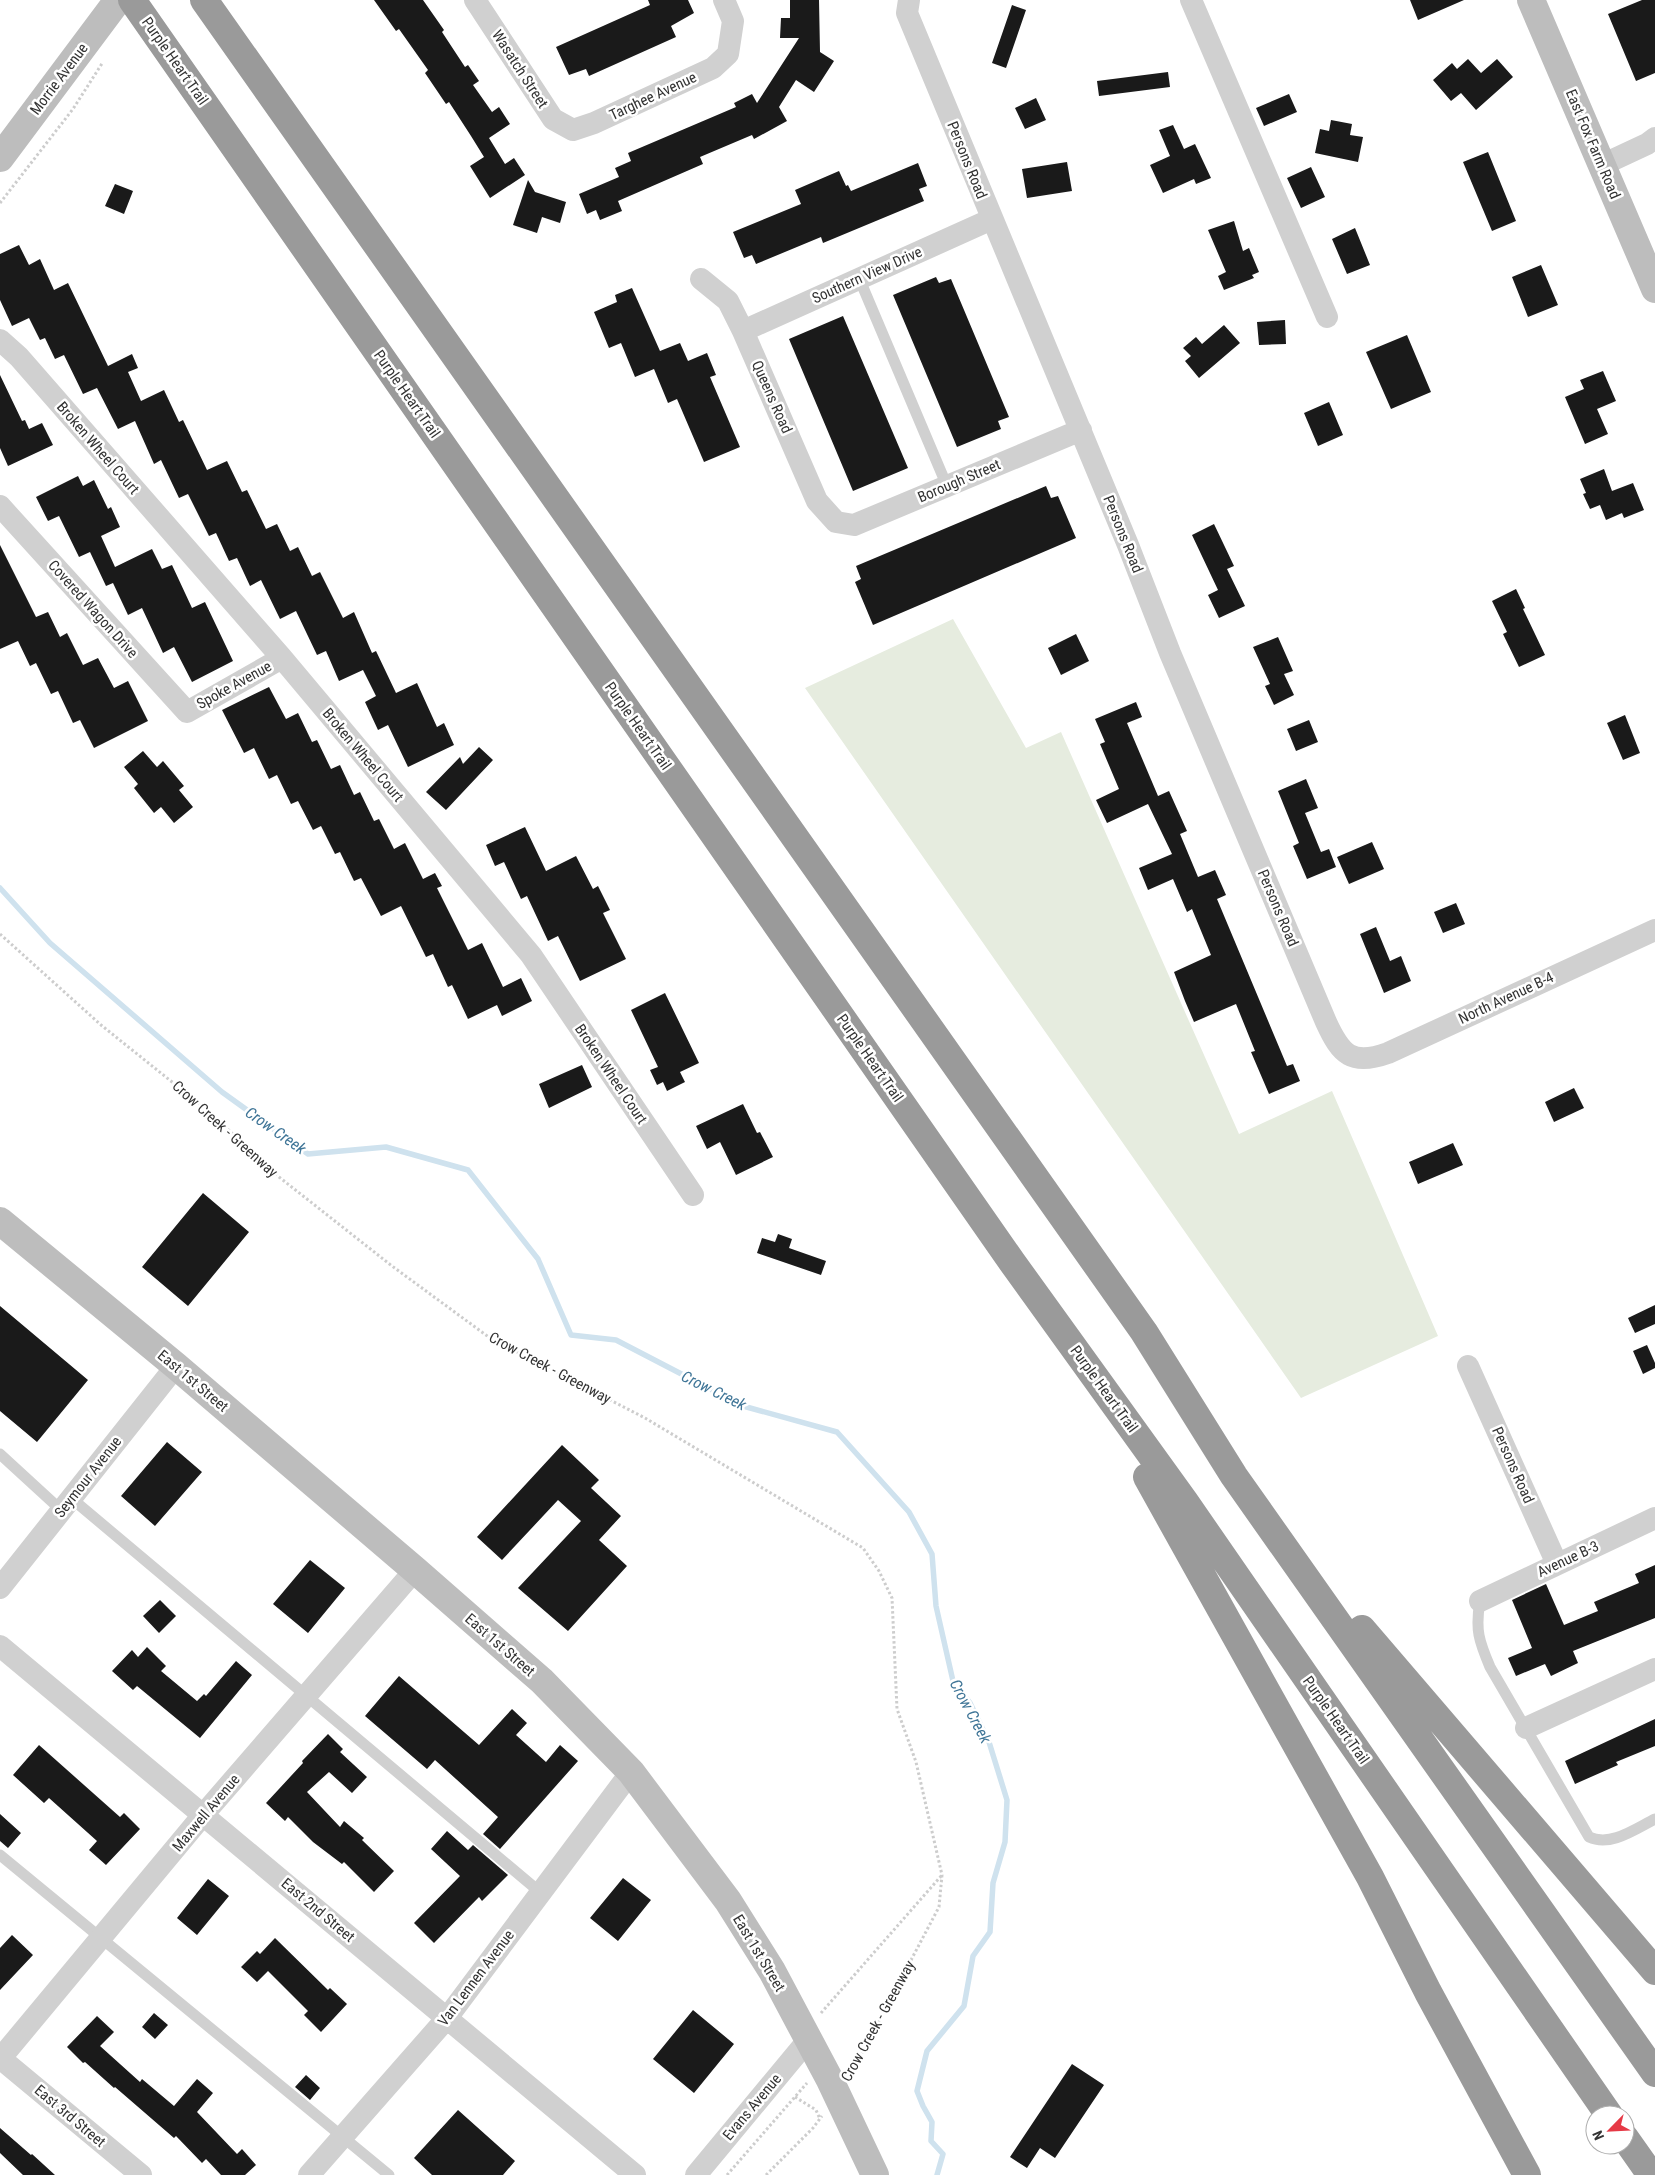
<svg xmlns="http://www.w3.org/2000/svg" width="1655" height="2175" font-family="'Roboto Condensed',sans-serif">
  <style>
    .green { fill: #e6ecdf }
    .lines { fill: none; stroke-linecap: round; stroke-linejoin: round }
    .stream { stroke: #cfe2ee; stroke-width: 5.5 }
    .building { fill: #1a1a1a }
    .path { stroke: #cdcdcd; stroke-width: 3; stroke-dasharray: 2.5 2.5; stroke-linecap: butt }
    .lane { stroke: #d0d0d0; stroke-width: 11 }
    .street { stroke: #d0d0d0; stroke-width: 22 }
    .secondary { stroke: #bdbdbd; stroke-width: 28 }
    .highway { stroke: #9a9a9a; stroke-width: 28 }
    .labels { text-anchor: middle; stroke-width: 5; stroke-linejoin: round; paint-order: stroke }
    .street-label { font-size: 15px; fill: #333; stroke: #fff }
    .water-label { font-size: 16px; font-style: italic; fill: #3f7597; stroke: #fff }
  </style>
  <rect width="100%" height="100%" fill="#fff"/>
  <path class="green" d="M953,619L1026,748L1061,732L1239,1134L1332,1091L1438,1336L1301,1398L805,688Z"/>
  <g class="lines">
    <path class="stream" d="M0,888L50,943L222,1092L308,1154L386,1147L468,1170L538,1259L571,1335L616,1340L743,1406L837,1432L909,1512L932,1554L936,1606L953,1681L970,1703L989,1742L1007,1800L1005,1842L993,1883L990,1932L973,1956L964,2006L927,2051L917,2091L923,2106L932,2122L931,2141L943,2154L937,2175"/>
  </g>
  <path class="building" d="M374,0H423L444,30L442,32L465,67L468,65L479,81L473,85L492,112L499,107L510,124L489,138L505,164L514,158L525,175L490,198L470,166L484,157L471,136L449,102L446,104L425,73L428,70L399,29L396,31Z
    M648,0H688L694,13L671,26L676,37L589,76L586,69L569,75L556,47L650,5Z
    M790,0H819L820,52L834,61L814,92L796,80L779,107L787,121L754,139L752,135L700,157L703,164L618,201L622,211L600,220L596,210L587,214L579,194L619,177L615,168L631,161L628,153L736,107L734,103L752,94L757,103L799,38H780L781,18H790Z
    M1410,0H1464L1418,20Z
    M1642,0H1655V73L1636,81L1608,14Z
    M1012,5L1026,10L1006,68L992,63Z
    M1468,59L1481,73L1497,59L1513,77L1476,110L1461,93L1451,101L1433,80L1452,63L1457,69Z
    M1168,72L1170,87L1099,96L1097,81Z
    M1289,94L1297,112L1264,126L1256,108Z
    M1036,98L1046,120L1025,129L1015,108Z
    M1331,120L1352,124L1350,135L1363,137L1358,162L1315,153L1320,129L1329,131Z
    M1173,125L1184,149L1195,144L1211,178L1196,184L1194,179L1163,193L1150,165L1170,156L1159,130Z
    M1488,152L1516,221L1492,231L1463,162Z
    M1067,162L1072,191L1027,198L1022,169Z
    M918,163L927,186L919,189L924,201L823,243L821,237L756,264L752,255L744,258L733,232L801,204L795,190L839,171L846,186L848,185L851,191Z
    M1311,167L1325,197L1301,208L1287,178Z
    M528,180L535,192L566,202L560,223L542,217L537,233L513,225Z
    M115,184L133,191L124,214L105,206Z
    M1234,221L1243,251L1249,248L1259,272L1252,275L1254,278L1224,290L1218,276L1226,272L1208,230Z
    M1355,228L1370,265L1347,274L1332,239Z
    M19,245L29,265L40,259L54,290L68,283L108,366L132,354L138,368L128,372L141,401L164,390L179,422L183,420L207,470L227,461L242,492L247,490L266,529L277,524L290,551L298,547L312,576L320,572L343,618L354,612L372,653L376,651L396,693L417,683L437,727L444,723L454,745L408,767L388,725L378,730L365,702L376,696L363,670L339,681L326,651L317,655L296,611L280,619L261,580L250,586L237,558L229,561L216,533L209,536L188,494L179,498L161,460L154,464L135,421L118,429L97,388L83,394L64,355L55,359L45,338L40,340L29,318L12,326L0,300V254Z
    M1541,265L1558,305L1528,317L1512,277Z
    M936,277L939,283L951,279L1009,417L998,421L1001,429L957,447L893,295Z
    M632,288L660,351L680,343L688,361L707,353L716,375L710,377L740,447L704,462L677,399L668,403L654,369L635,377L621,343L609,348L594,312L617,302L615,295Z
    M843,316L908,468L853,491L789,339Z
    M1285,320L1286,344L1259,345L1257,322Z
    M1224,325L1240,343L1199,378L1185,361L1191,356L1183,348L1196,337L1202,344Z
    M1407,335L1431,392L1391,409L1366,352Z
    M1603,371L1616,401L1597,409L1608,434L1585,444L1565,397L1584,389L1580,380Z
    M0,375L22,421L25,420L29,429L42,423L53,445L8,466L0,448Z
    M1329,402L1343,435L1318,446L1304,413Z
    M1604,469L1612,491L1633,483L1644,510L1624,518L1622,513L1606,520L1600,505L1590,509L1583,494L1586,493L1580,479Z
    M78,476L83,486L94,480L108,509L111,507L120,527L101,536L115,567L152,549L162,569L172,565L192,608L205,602L233,661L192,682L174,647L163,653L142,608L128,615L113,583L106,586L90,552L79,557L59,516L48,521L36,497Z
    M1046,486L1051,498L1058,496L1076,538L873,625L855,582L861,579L856,566Z
    M1214,524L1234,566L1227,569L1245,606L1219,618L1208,595L1218,590L1192,535Z
    M0,545L36,617L48,612L60,637L67,633L83,665L98,658L114,688L128,681L148,721L94,748L80,720L73,723L58,691L51,694L36,663L30,666L18,641L0,649Z
    M1516,589L1525,608L1523,609L1545,655L1519,667L1503,634L1507,632L1492,601Z
    M1076,634L1089,661L1061,675L1048,648Z
    M1278,637L1293,671L1284,674L1294,695L1274,705L1265,686L1270,684L1253,647Z
    M269,687L286,719L298,713L312,742L317,740L331,769L340,765L354,795L360,792L374,821L379,819L394,849L405,843L423,879L435,873L442,886L437,888L468,950L482,943L503,987L521,978L532,1001L502,1016L497,1005L468,1019L452,985L448,987L433,954L426,957L401,906L381,916L361,878L354,881L340,852L335,854L321,826L313,830L298,801L291,804L277,775L269,779L254,748L244,753L222,710Z
    M1136,702L1142,717L1127,723L1158,796L1169,791L1187,831L1180,834L1198,877L1215,870L1226,895L1217,899L1287,1066L1293,1064L1300,1081L1269,1094L1251,1052L1255,1051L1236,1004L1194,1022L1185,1001L1174,972L1211,955L1192,909L1187,912L1173,879L1148,890L1139,868L1172,854L1148,804L1107,823L1096,800L1119,789L1100,744L1105,742L1095,719Z
    M1625,715L1640,753L1623,760L1607,723Z
    M1309,720L1318,742L1296,751L1287,729Z
    M479,747L493,760L446,810L426,792L460,757L463,764Z
    M143,751L157,767L163,761L184,786L179,790L193,807L174,823L161,807L154,813L134,788L138,784L124,767Z
    M1306,779L1318,808L1305,813L1321,852L1329,849L1336,867L1307,879L1293,846L1299,843L1278,791Z
    M525,827L546,871L576,856L593,889L598,886L610,910L603,913L626,959L580,981L558,936L548,941L527,896L521,899L504,862L495,866L486,845Z
    M1372,842L1384,869L1349,884L1337,857Z
    M1456,903L1465,924L1443,933L1434,912Z
    M1376,927L1390,961L1401,956L1411,981L1384,993L1360,934Z
    M665,993L699,1063L680,1072L685,1082L667,1091L663,1082L657,1085L650,1070L658,1067L631,1010Z
    M582,1065L592,1087L549,1108L539,1084Z
    M1574,1088L1584,1108L1554,1122L1545,1102Z
    M743,1104L757,1133L760,1132L773,1157L736,1175L720,1142L707,1149L696,1126Z
    M1453,1143L1463,1165L1418,1184L1409,1162Z
    M203,1193L249,1232L188,1306L142,1267Z
    M778,1234L792,1239L789,1248L826,1261L821,1275L757,1253L762,1238L775,1242Z
    M1655,1305V1324L1635,1333L1628,1318Z
    M0,1306L88,1380L37,1442L0,1411Z
    M1647,1345L1655,1363V1368L1643,1374L1633,1351Z
    M167,1442L202,1472L155,1526L121,1496Z
    M562,1445L599,1480L591,1488L621,1516L599,1540L627,1566L568,1631L518,1588L581,1521L558,1500L502,1560L477,1537Z
    M310,1560L345,1588L308,1633L273,1604Z
    M1655,1565V1618L1573,1651L1578,1663L1551,1676L1545,1664L1516,1676L1508,1658L1532,1648L1512,1600L1546,1584L1564,1625L1598,1611L1594,1602L1639,1583L1635,1574Z
    M160,1600L176,1616L159,1633L143,1616Z
    M147,1647L166,1666L161,1671L197,1701L204,1694L206,1696L236,1661L252,1675L200,1738L137,1686L133,1690L112,1671L132,1650L138,1657Z
    M399,1676L479,1745L512,1709L527,1723L516,1735L546,1762L560,1745L578,1761L500,1849L483,1834L498,1817L435,1760L427,1769L365,1716Z
    M1655,1719V1746L1616,1762L1618,1765L1575,1784L1565,1761Z
    M328,1734L343,1749L340,1752L367,1777L352,1793L329,1772L307,1792L340,1827L344,1821L364,1838L362,1840L394,1871L374,1892L344,1862L342,1864L313,1842L288,1817L285,1821L266,1803L303,1763L302,1761Z
    M39,1745L120,1817L124,1813L140,1829L106,1865L89,1850L97,1841L49,1798L44,1803L13,1775Z
    M0,1814L21,1833L8,1848L0,1841Z
    M447,1831L468,1850L473,1845L508,1875L482,1901L479,1897L434,1943L414,1923L460,1876L431,1849Z
    M623,1878L651,1900L618,1941L590,1918Z
    M208,1879L229,1896L197,1935L177,1918Z
    M12,1935L33,1955L0,1990V1948Z
    M275,1938L328,1990L330,1988L347,2004L321,2032L304,2015L308,2011L268,1971L257,1982L241,1967L257,1951L260,1954Z
    M693,2010L734,2044L694,2093L653,2059Z
    M154,2013L168,2025L155,2039L142,2027Z
    M97,2016L114,2032L100,2046L140,2082L142,2079L174,2106L197,2079L213,2093L197,2112L237,2154L242,2149L256,2165L245,2175H221L206,2159L202,2163L176,2136L174,2138L115,2087L114,2088L85,2062L83,2063L67,2047Z
    M1072,2064L1104,2085L1055,2158L1040,2148L1027,2168L1010,2157Z
    M306,2075L320,2088L310,2100L295,2087Z
    M458,2110L515,2161L503,2175H432L414,2158Z
    M0,2128L31,2155L32,2154L55,2175H23L0,2153Z"/>
  <g class="lines">
    <path class="path" d="M0,203L73,109L103,62
      M0,934L101,1025L207,1110L279,1177L392,1266L490,1338L645,1418L863,1548L879,1571L892,1598L897,1709L916,1762L942,1875L939,1907L851,2074
      M821,2013L942,1875
      M795,2097L816,2110L820,2119
      M727,2175L807,2083
      M766,2175L813,2128L822,2116"/>
    <path class="lane" d="M859,278L947,486
      M0,1454L61,1510
      M71,1498L541,1893
      M1480,1601C1475,1630 1479,1641 1490,1667L1589,1837C1611,1847 1635,1829 1655,1819
      M0,1855L389,2175"/>
    <path class="street" d="M475,0L553,119L573,130L594,123L713,68L728,54L733,21L724,0
      M909,0L907,13L1128,545L1170,653L1326,1022C1341,1055 1352,1066 1388,1053L1655,930
      M1191,0L1327,317
      M1602,165L1647,144L1655,138
      M701,279L728,301L743,331L817,501L836,522L854,525L1081,430
      M743,331L992,219
      M0,340L19,357L282,658L531,955L693,1195
      M0,506L187,712L282,658
      M1468,1366L1557,1564
      M0,1588L176,1366
      M1480,1601L1655,1518
      M0,1646L635,2175
      M1526,1728L1655,1669
      M0,2058L141,2175
      M0,2059L203,1815L415,1570
      M309,2175L447,2018L631,1772
      M696,2175L808,2040"/>
    <path class="secondary" d="M1531,0L1655,289
      M0,158L118,0
      M0,1221L176,1366L415,1570L542,1681L631,1772L728,1901L772,1971L830,2080L875,2175"/>
    <path class="highway" d="M132,0L1012,1262L1185,1502L1609,2115
      M204,0L1144,1332L1234,1476L1655,2073
      M1147,1477L1370,1877L1428,1992L1527,2175
      M1362,1629L1655,1971
      M1625,2138L1651,2175"/>
  </g>
  <g class="labels">
    <g class="street-label">
      <text transform="translate(175 61) rotate(55)" y="5">Purple Heart Trail</text>
      <text transform="translate(520 69) rotate(57)" y="5">Wasatch Street</text>
      <text transform="translate(59 79) rotate(-53)" y="5">Morrie Avenue</text>
      <text transform="translate(653 96) rotate(-25)" y="5">Targhee Avenue</text>
      <text transform="translate(1593 144) rotate(67)" y="5">East Fox Farm Road</text>
      <text transform="translate(967 160) rotate(68)" y="5">Persons Road</text>
      <text transform="translate(867 275) rotate(-24)" y="5">Southern View Drive</text>
      <text transform="translate(407 394) rotate(55)" y="5">Purple Heart Trail</text>
      <text transform="translate(772 397) rotate(66)" y="5">Queens Road</text>
      <text transform="translate(98 448) rotate(49)" y="5">Broken Wheel Court</text>
      <text transform="translate(959 481) rotate(-23)" y="5">Borough Street</text>
      <text transform="translate(1123 534) rotate(68)" y="5">Persons Road</text>
      <text transform="translate(93 609) rotate(48)" y="5">Covered Wagon Drive</text>
      <text transform="translate(234 685) rotate(-29)" y="5">Spoke Avenue</text>
      <text transform="translate(638 726) rotate(55)" y="5">Purple Heart Trail</text>
      <text transform="translate(363 755) rotate(50)" y="5">Broken Wheel Court</text>
      <text transform="translate(1278 908) rotate(67)" y="5">Persons Road</text>
      <text transform="translate(1506 998) rotate(-25)" y="5">North Avenue B-4</text>
      <text transform="translate(870 1058) rotate(55)" y="5">Purple Heart Trail</text>
      <text transform="translate(611 1074) rotate(56)" y="5">Broken Wheel Court</text>
      <text transform="translate(225 1129) rotate(42)" y="5">Crow Creek - Greenway</text>
      <text transform="translate(550 1368) rotate(28)" y="5">Crow Creek - Greenway</text>
      <text transform="translate(193 1381) rotate(40)" y="5">East 1st Street</text>
      <text transform="translate(1104 1389) rotate(54)" y="5">Purple Heart Trail</text>
      <text transform="translate(1513 1465) rotate(66)" y="5">Persons Road</text>
      <text transform="translate(88 1477) rotate(-52)" y="5">Seymour Avenue</text>
      <text transform="translate(1568 1559) rotate(-25)" y="5">Avenue B-3</text>
      <text transform="translate(500 1645) rotate(41)" y="5">East 1st Street</text>
      <text transform="translate(1336 1720) rotate(55)" y="5">Purple Heart Trail</text>
      <text transform="translate(206 1813) rotate(-50)" y="5">Maxwell Avenue</text>
      <text transform="translate(318 1910) rotate(40)" y="5">East 2nd Street</text>
      <text transform="translate(759 1953) rotate(59)" y="5">East 1st Street</text>
      <text transform="translate(476 1978) rotate(-53)" y="5">Van Lennen Avenue</text>
      <text transform="translate(878 2021) rotate(-61)" y="5">Crow Creek - Greenway</text>
      <text transform="translate(752 2107) rotate(-50)" y="5">Evans Avenue</text>
      <text transform="translate(70 2116) rotate(40)" y="5">East 3rd Street</text>
    </g>
    <g class="water-label">
      <text transform="translate(276 1130) rotate(35)" y="6">Crow Creek</text>
      <text transform="translate(714 1390) rotate(26)" y="6">Crow Creek</text>
      <text transform="translate(971 1711) rotate(62)" y="6">Crow Creek</text>
    </g>
  </g>
  <g transform="translate(1610 2130) rotate(246)"><circle r="24" fill="#ffffff" stroke="#adadad"/>
  <path d="M0-4L9 19L0 12L-9 19Z" fill="#e63946"/>
  <text y="-8" font-size="14" font-weight="bold" text-anchor="middle" fill="#333333">N</text>
  </g>
</svg>
